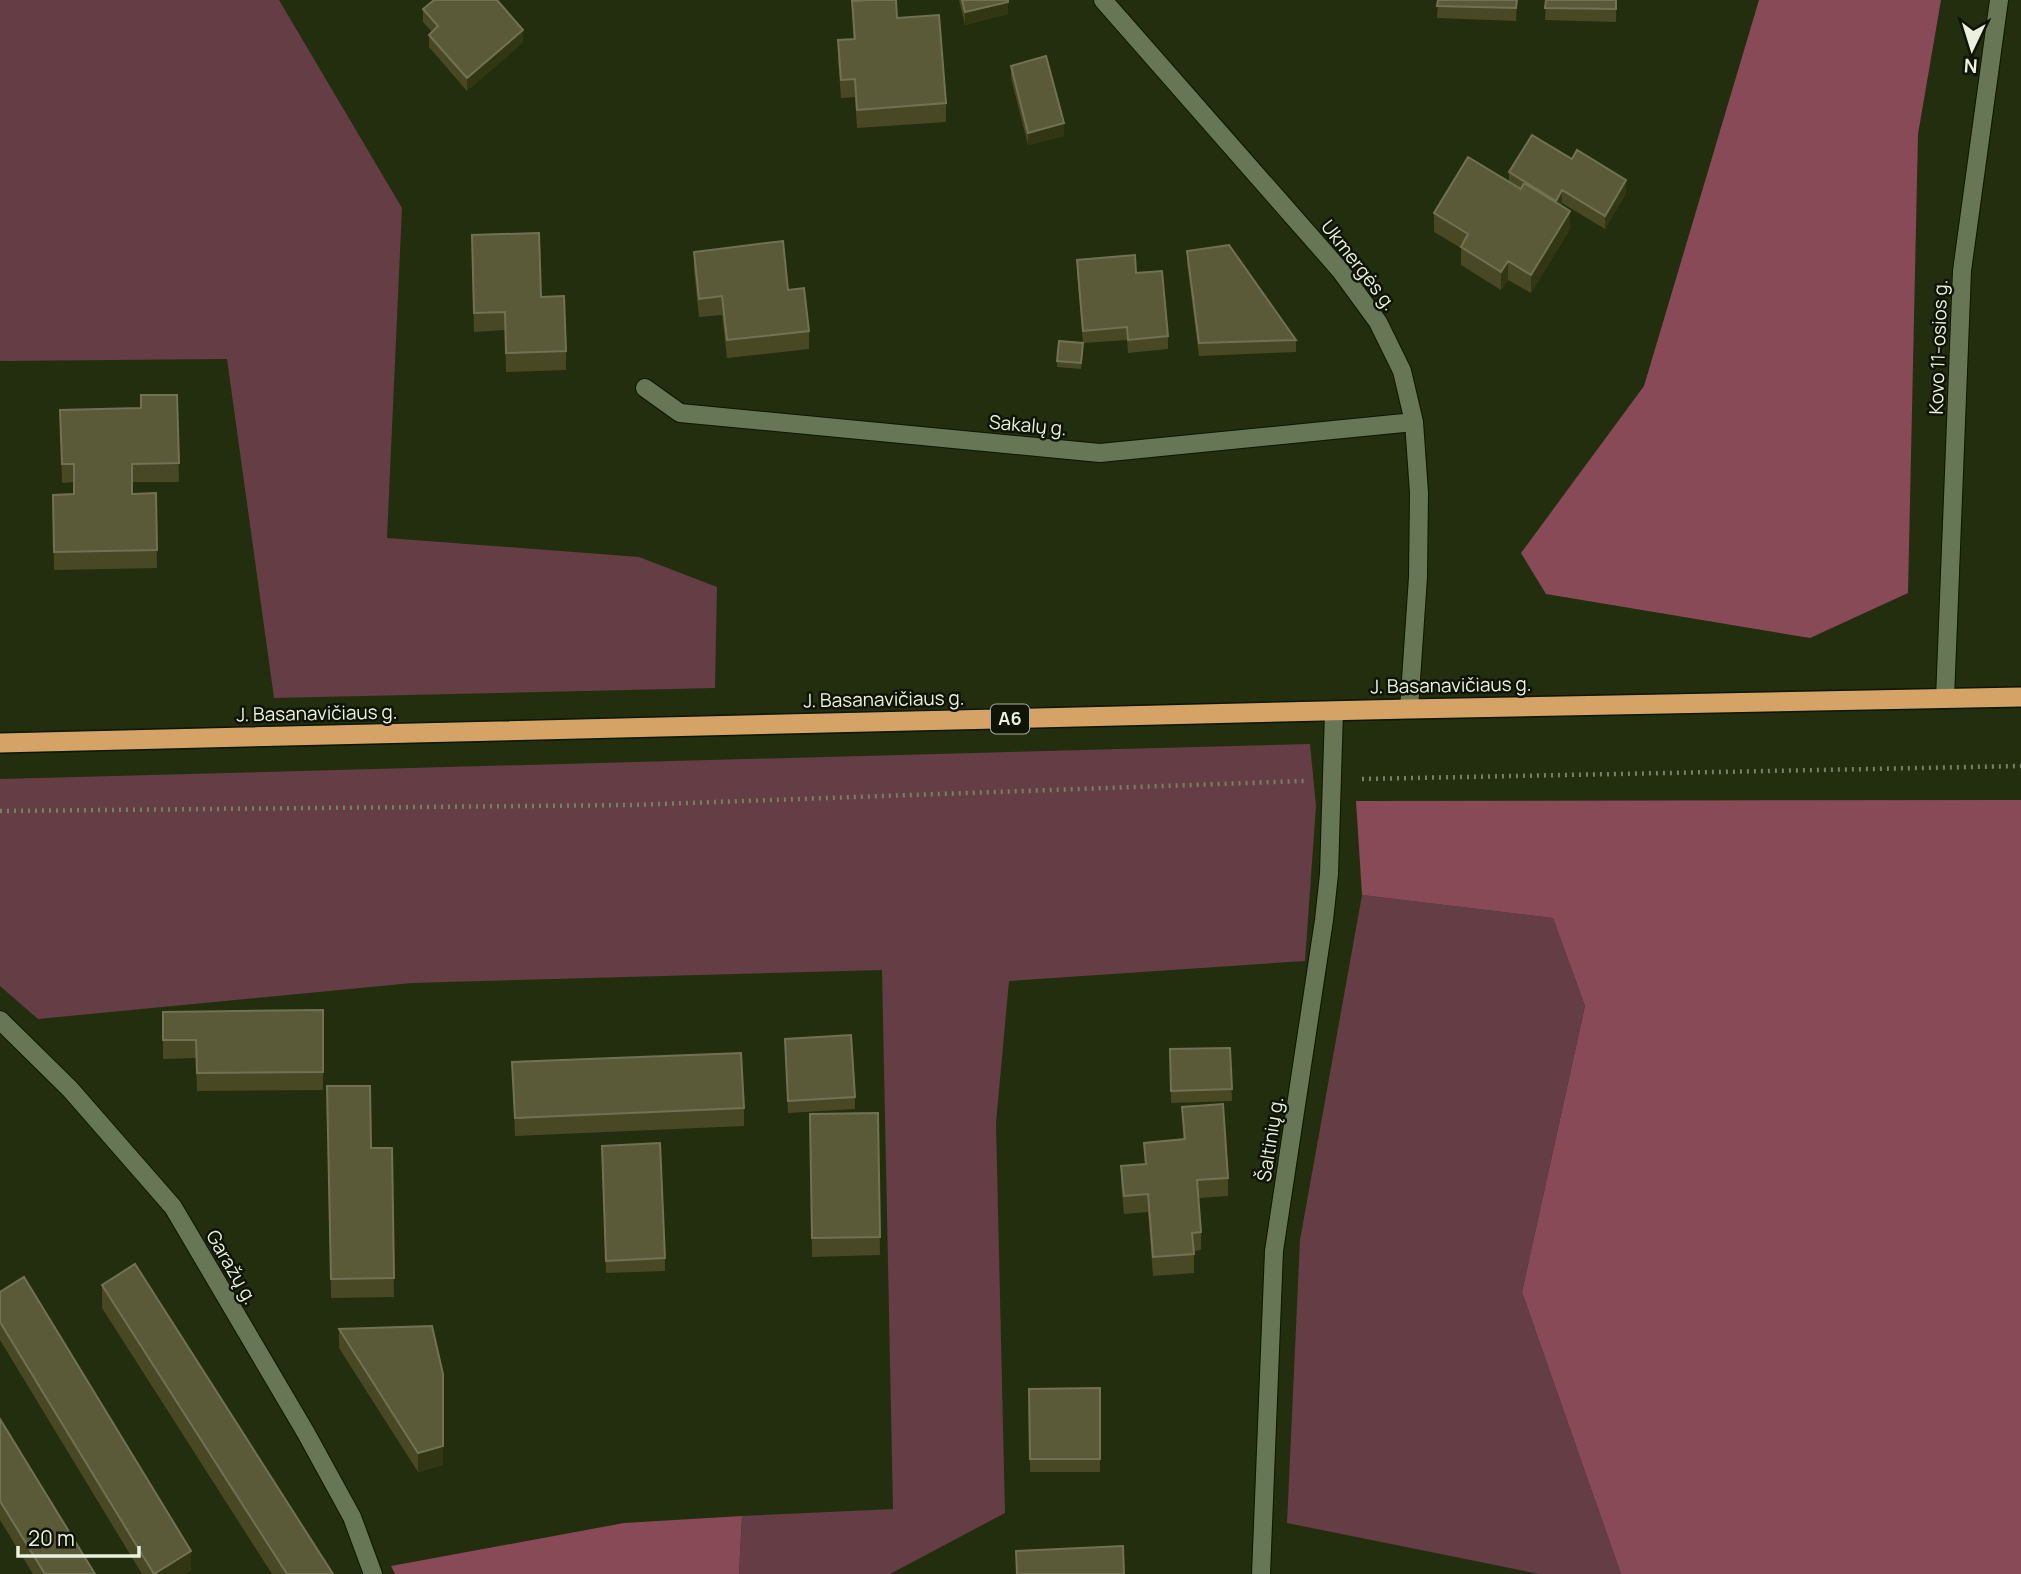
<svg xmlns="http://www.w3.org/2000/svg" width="2021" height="1574" font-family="Manrope,sans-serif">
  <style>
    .green { fill: #643d45 }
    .forest { fill: #894a58 }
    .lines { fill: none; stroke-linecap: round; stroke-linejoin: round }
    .minor-casing { stroke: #0c1600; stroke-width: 20 }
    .trunk-casing { stroke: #0c1600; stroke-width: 22 }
    .path { stroke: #768066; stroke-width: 4.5; stroke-dasharray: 2 5; stroke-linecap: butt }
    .minor { stroke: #677654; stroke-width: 18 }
    .trunk { stroke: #d4a365; stroke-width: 19 }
    .wall { fill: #494825 }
    .shaded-wall { fill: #323613 }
    .building { fill: #5a5a39; stroke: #717253; stroke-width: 2 }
    .labels { text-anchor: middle; stroke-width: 5; stroke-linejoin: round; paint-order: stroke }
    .shield { fill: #0f1407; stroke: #a8af9e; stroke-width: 2 }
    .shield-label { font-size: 18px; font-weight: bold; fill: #eaf2df }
    .street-label { font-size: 19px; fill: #eaf2df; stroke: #0f1407 }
  </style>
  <rect width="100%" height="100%" fill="#222e0e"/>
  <path class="green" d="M0,0H279L402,208L387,538L639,557L717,587L715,688L274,698L227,359L0,361Z
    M1310,744L1316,806L1305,961L1009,981L996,1123L1005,1513L890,1574H739L742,1516L893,1509L882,970L412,983L38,1019L0,986V779Z
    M1362,895L1553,918L1585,1006L1522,1292L1621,1574H1539L1287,1523L1300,1240Z"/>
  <path class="forest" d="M1759,0H1941L1918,134L1908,593L1810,638L1546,594L1521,553L1644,386Z
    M2021,800V1574H1621L1522,1292L1585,1006L1553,918L1362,895L1356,801Z
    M742,1516L739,1574H395L391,1566L624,1523Z"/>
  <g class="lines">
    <g class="minor-casing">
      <path id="minor" d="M1103,0L1340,270L1378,322L1402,371L1414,422L1419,493L1418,577L1409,709
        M645,388L680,413L1100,453L1414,422
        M1945,699L1962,271L1999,0
        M0,1020L70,1089L173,1207L306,1433L352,1517L373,1574
        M1261,1574L1274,1251L1324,920L1329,874L1334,711"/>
    </g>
    <g class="trunk-casing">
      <path id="trunk" d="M0,743L1409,709L2021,697"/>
    </g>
    <path class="path" d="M1362,779L2021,766
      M0,811L631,805L1304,781"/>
    <use href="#minor" class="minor"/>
    <use href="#trunk" class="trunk"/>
  </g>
  <path class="wall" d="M959,0H1008V14L965,25Z
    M1438,0H1517L1516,21L1437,18Z
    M1546,0H1616V22L1545,20Z
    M852,1L897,18L946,103V122L857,128L855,97L841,98L838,58V40L853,39Z
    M423,9L523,42L467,91L429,47V35L432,32L423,22Z
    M1011,66L1064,136L1028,145L1011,78Z
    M1509,172L1626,193L1605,229L1562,203L1561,205L1570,229L1531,293L1508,280L1501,290L1461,265V248L1434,232V213L1509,182Z
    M1187,251L1296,340V352L1199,356L1187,263Z
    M694,252L788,290L809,331V349L727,358L722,315L699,317L694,270Z
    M472,254L541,297L566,351V370L506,372L505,330L474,332Z
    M1077,260L1136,273L1168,336V349L1128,353L1127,340L1083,343L1077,272Z
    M1083,349L1081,369L1057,367V361Z
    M177,395L179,482H132V494L156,493L157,568L54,570L53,495L74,494V482L62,483L60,410L141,408Z
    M323,1010V1090L197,1091L196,1058L163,1059V1012Z
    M785,1039L855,1097V1109L788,1113Z
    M1230,1048L1232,1101L1171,1103L1170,1049Z
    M512,1062L744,1108V1126L515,1136Z
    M327,1086L371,1148H392L394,1297L331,1298Z
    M1182,1107L1228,1178V1196L1199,1198L1201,1232V1250L1194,1251V1273L1153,1276L1148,1212L1124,1214L1121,1184V1166L1145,1164L1144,1143L1183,1140Z
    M878,1113L880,1255L812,1257L810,1114Z
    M602,1159L665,1258V1271L606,1273Z
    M102,1285L333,1574H272L102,1308Z
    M0,1292L191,1570L184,1574H142L0,1340Z
    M339,1329L443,1465L418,1472L339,1348Z
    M1100,1388V1472H1030L1029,1389Z
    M0,1419L95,1574H33L0,1520Z"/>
  <path class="shaded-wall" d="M1008,2V14L965,25V12Z
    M523,30V42L467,91V78Z
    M1064,123V136L1028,145V133Z
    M1626,180V193L1605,229V216Z
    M1562,190V203L1556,213V201Z
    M1570,211V229L1531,293V275Z
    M1508,261V280L1501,290V272Z
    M443,1374V1465L418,1472V1453Z
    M191,1551V1570L184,1574H154Z"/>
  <path class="building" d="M434,0H497L523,30L467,78L429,35L438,26L423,9Z
    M869,0H896L897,18L939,15L946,103L857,110L855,79L841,80L838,40L855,39L852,1Z
    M962,0H1008V2L965,12Z
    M1438,0H1517L1516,8L1437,6Z
    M1546,0H1616V9L1545,8Z
    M1046,56L1064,123L1028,133L1011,66Z
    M1532,135L1572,159L1577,150L1626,180L1605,216L1562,190L1556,201L1509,172Z
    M1468,157L1521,189L1524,183L1570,211L1531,275L1508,261L1501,272L1461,247L1468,234L1434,213Z
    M539,233L541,297L564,296L566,351L506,353L505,312L474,313L472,235Z
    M783,241L788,290L804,288L809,331L727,340L722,296L699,299L694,252Z
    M1229,245L1296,340L1199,343L1187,251Z
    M1135,255L1136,273L1162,271L1168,336L1128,340L1127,327L1083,331L1077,260Z
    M1059,341L1083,343L1081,363L1057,361Z
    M141,395H177L179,463L132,464V494L156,493L157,550L54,552L53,495L74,494V464H62L60,410L141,408Z
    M323,1010V1072L197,1073L196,1040H163V1012Z
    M851,1035L855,1097L788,1101L785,1039Z
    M1230,1048L1232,1089L1171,1091L1170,1049Z
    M741,1053L744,1108L515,1118L512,1062Z
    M327,1086H370L371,1148H392L394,1278L331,1279Z
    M1223,1104L1228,1178L1197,1180L1201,1232L1192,1233L1194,1254L1153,1257L1148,1194L1124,1196L1121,1166L1146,1164L1144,1143L1185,1139L1182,1107Z
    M878,1113L880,1237L812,1238L810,1114Z
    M660,1143L665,1258L606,1261L602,1146Z
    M135,1264L333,1574H287L102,1285Z
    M24,1277L191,1551L154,1574L0,1322V1292Z
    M432,1326L443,1374V1446L418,1453L339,1329Z
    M1100,1388V1459H1030L1029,1389Z
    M0,1419L95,1574H45L0,1501Z
    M1123,1546L1124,1574H1017L1016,1551Z"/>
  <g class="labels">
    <rect class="shield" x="991" y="704.5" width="38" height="29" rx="5"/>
    <g class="shield-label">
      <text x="1010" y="725">A6</text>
    </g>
    <g class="street-label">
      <text transform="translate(1359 265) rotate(52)" y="7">Ukmergės g.</text>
      <text transform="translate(1938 347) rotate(-88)" y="7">Kovo 11-osios g.</text>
      <text transform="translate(1028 425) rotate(5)" y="7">Sakalų g.</text>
      <text transform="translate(1451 685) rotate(-1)" y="7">J. Basanavičiaus g.</text>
      <text transform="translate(884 699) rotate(-1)" y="7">J. Basanavičiaus g.</text>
      <text transform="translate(317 713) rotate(-1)" y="7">J. Basanavičiaus g.</text>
      <text transform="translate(1270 1139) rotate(-81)" y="7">Šaltinių g.</text>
      <text transform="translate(232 1267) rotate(60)" y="7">Garažų g.</text>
    </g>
  </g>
  <g transform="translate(1972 49) rotate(184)" stroke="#0f1407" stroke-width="5" paint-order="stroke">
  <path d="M0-5L12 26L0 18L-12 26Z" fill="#eaf2df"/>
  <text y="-10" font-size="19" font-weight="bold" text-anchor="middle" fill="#eaf2df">N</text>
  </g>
  <path d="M18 1546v10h121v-10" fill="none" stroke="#eaf2df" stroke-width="3.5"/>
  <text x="28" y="1546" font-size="21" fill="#eaf2df" stroke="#0f1407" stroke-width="5" paint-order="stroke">20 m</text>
</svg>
